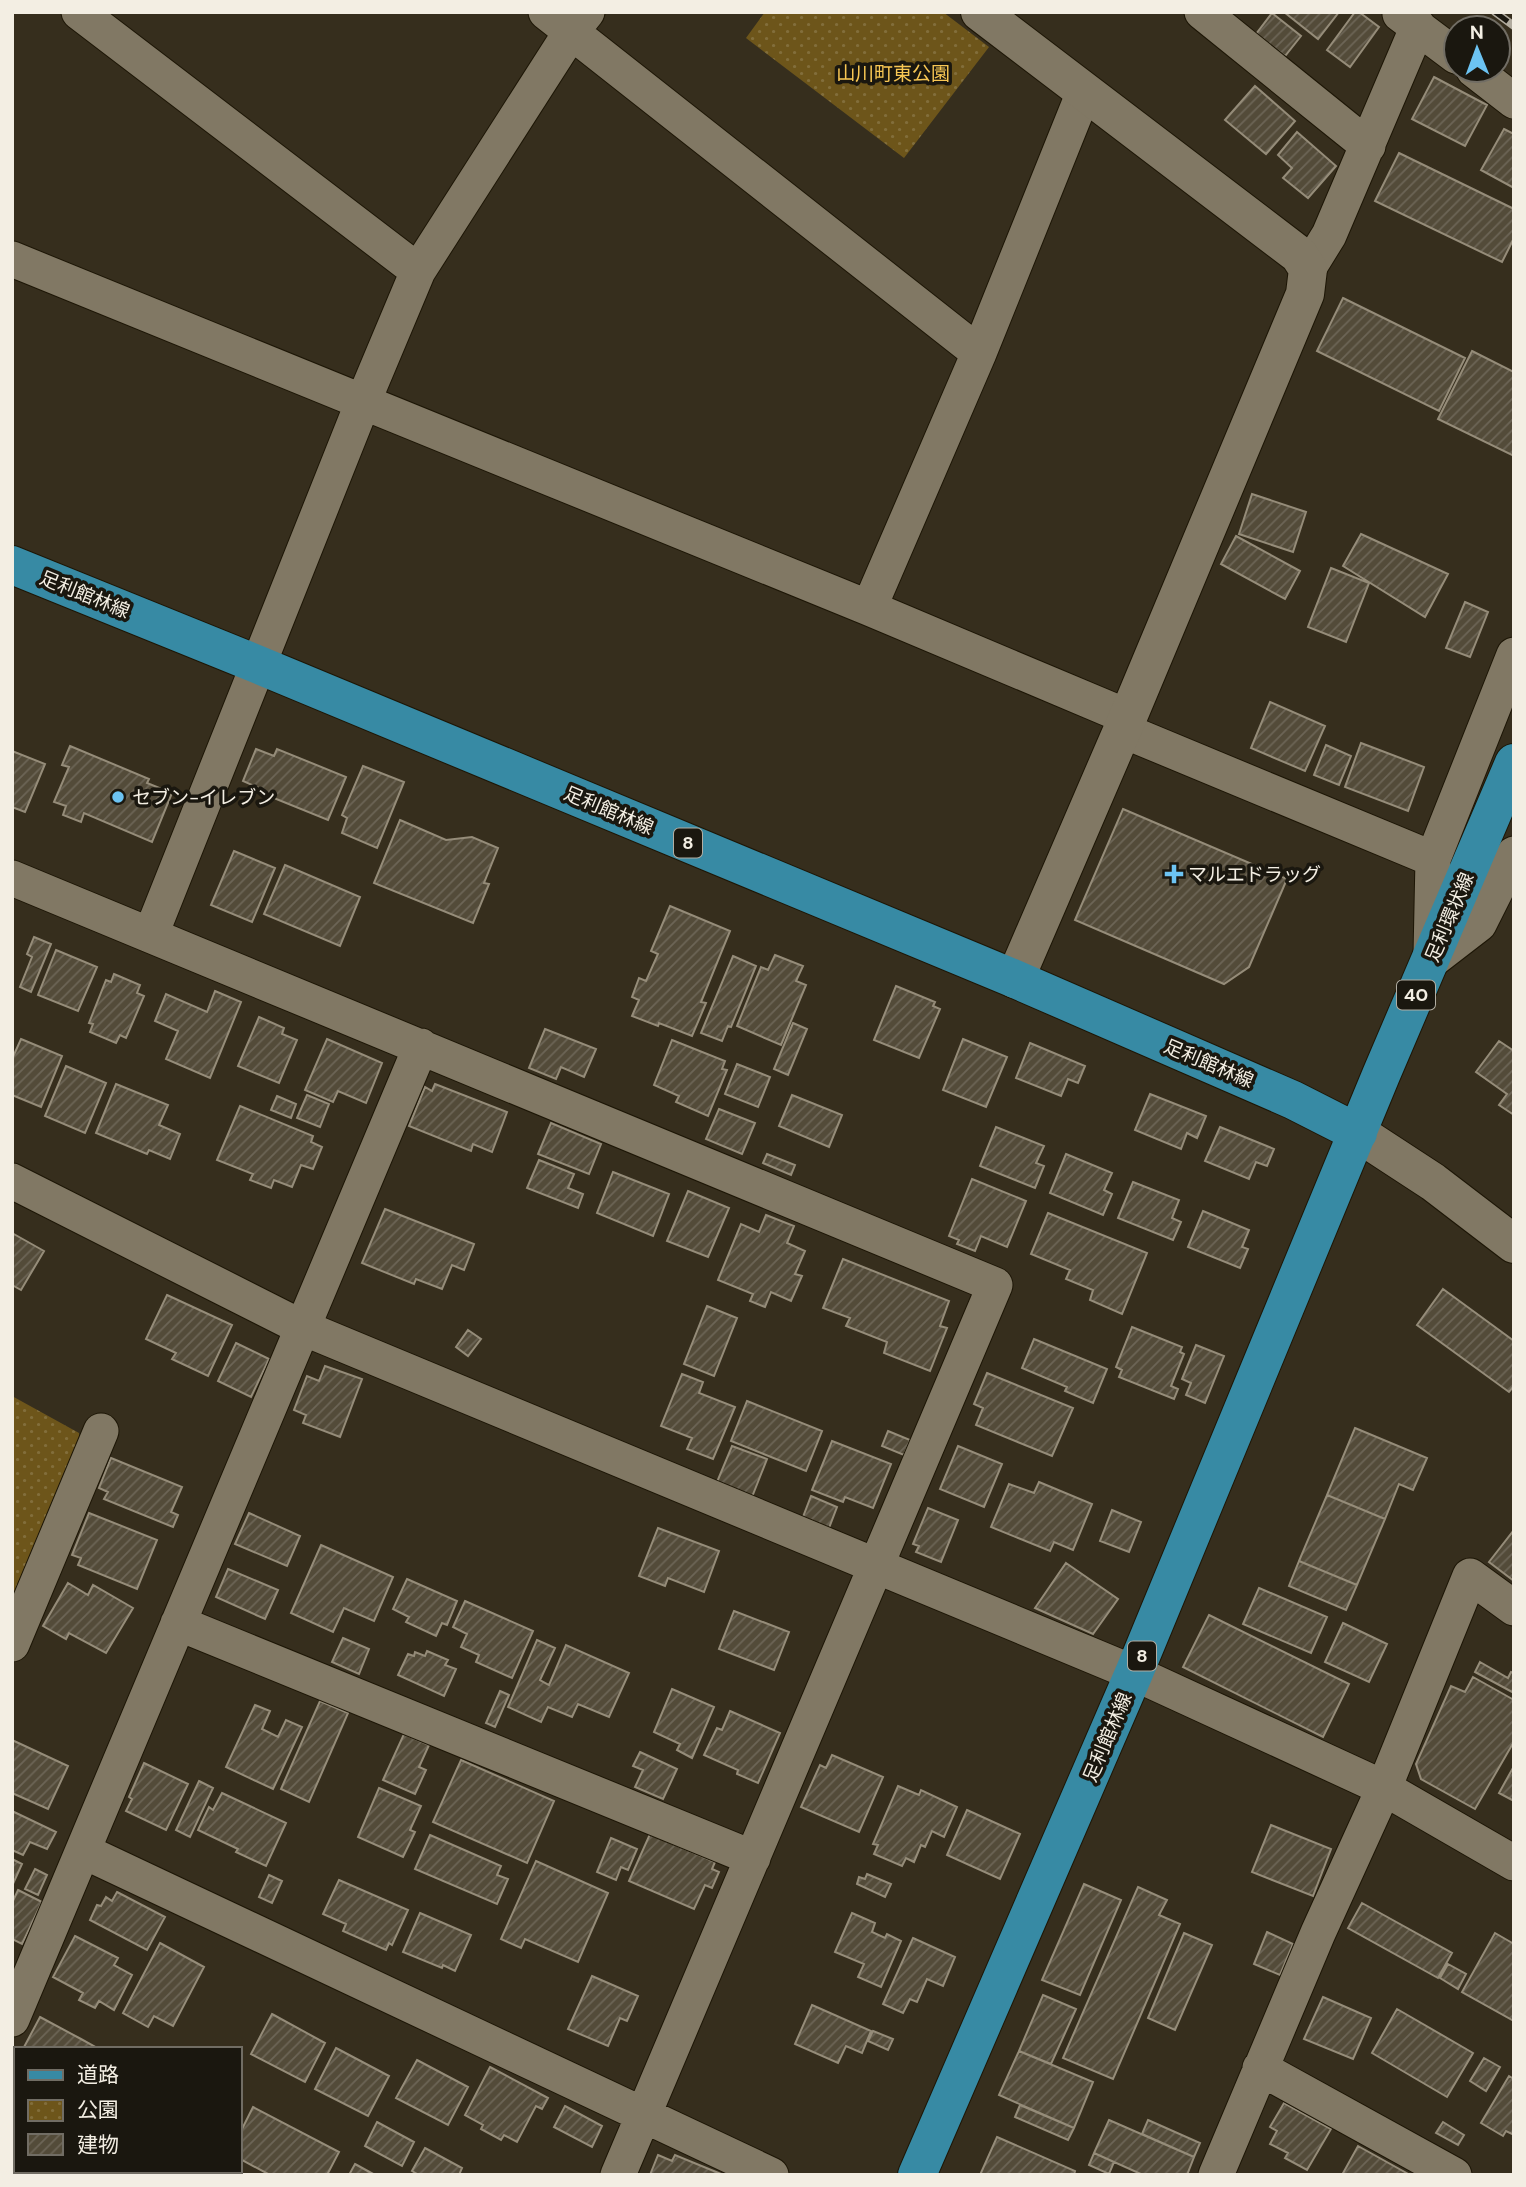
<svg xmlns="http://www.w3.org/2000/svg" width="1526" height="2187" font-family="'DM Sans','Noto Sans JP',sans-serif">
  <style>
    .park { fill: url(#park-dots) }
    .building { fill: url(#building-hatch); stroke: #958c79; stroke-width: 2 }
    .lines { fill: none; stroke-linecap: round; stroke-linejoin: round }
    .street-casing { stroke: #1d1606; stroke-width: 37 }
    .secondary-casing { stroke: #1d1606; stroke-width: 40 }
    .primary-casing { stroke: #1d1606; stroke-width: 40 }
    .street { stroke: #817864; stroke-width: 35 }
    .secondary { stroke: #817864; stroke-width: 38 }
    .primary { stroke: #378aa4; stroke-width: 38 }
    .rail-casing { stroke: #b1ab9e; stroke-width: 8 }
    .rail { stroke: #1a170f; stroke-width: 5; stroke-dasharray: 16; stroke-linecap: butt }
    .poi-dot { fill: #6cc3f2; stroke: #1a170f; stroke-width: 2.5 }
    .labels { text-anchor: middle; stroke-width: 7; stroke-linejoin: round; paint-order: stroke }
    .shield { fill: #1a170f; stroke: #b2aea3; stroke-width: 2 }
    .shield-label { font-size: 18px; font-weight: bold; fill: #f3eee3 }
    .park-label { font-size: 19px; fill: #f8c754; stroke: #1a170f }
    .street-label { font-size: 19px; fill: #f3eee3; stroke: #1a170f }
    .poi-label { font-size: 19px; fill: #f3eee3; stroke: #1a170f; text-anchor: start }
  </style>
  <defs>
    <pattern id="park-dots" width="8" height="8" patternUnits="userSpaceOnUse" patternTransform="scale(1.75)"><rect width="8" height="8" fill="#6d551a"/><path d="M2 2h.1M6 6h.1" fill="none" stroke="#826e3b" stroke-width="1.8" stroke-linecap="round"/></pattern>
    <pattern id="building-hatch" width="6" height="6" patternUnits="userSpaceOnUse" patternTransform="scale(1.75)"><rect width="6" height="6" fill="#534b39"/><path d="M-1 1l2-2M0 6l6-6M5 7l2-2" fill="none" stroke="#6c6556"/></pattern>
  </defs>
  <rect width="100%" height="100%" fill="#362e1d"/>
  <path class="park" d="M765,12H943L989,47L904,158L746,38Z
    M12,1396L79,1433L80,1443L12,1604Z"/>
  <path class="building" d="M1284,12H1339L1318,39Z
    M1355,12H1359L1379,27L1350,67L1327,50Z
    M1272,13L1301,36L1285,56L1256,34Z
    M1434,77L1487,105L1465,146L1412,119Z
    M1255,86L1295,121L1266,154L1225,120Z
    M1504,129L1514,134V188L1481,170Z
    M1297,132L1336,166L1308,198L1283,178L1292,168L1278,155Z
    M1399,153L1514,209V238L1502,262L1375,201Z
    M1343,298L1465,358L1439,411L1317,351Z
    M1472,351L1514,372V456L1438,419Z
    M1252,494L1306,512L1293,552L1239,534Z
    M1361,534L1448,574L1425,617L1343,566Z
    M1236,536L1300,571L1285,599L1221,564Z
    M1331,568L1369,583L1346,642L1308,627Z
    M1465,602L1488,612L1470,657L1446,648Z
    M1270,702L1325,726L1305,771L1251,748Z
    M1361,743L1424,767L1408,811L1345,787Z
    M1326,745L1351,756L1339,785L1314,775Z
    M70,746L149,779L147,783L172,793L152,842L84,813L81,822L63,815L66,806L54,802L69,767L62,765Z
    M256,749L274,756L277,749L346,777L328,820L259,792L261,789L243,781Z
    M12,751L45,764L25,812L12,807Z
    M363,766L404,782L377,848L342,833L347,818L342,815Z
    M1123,809L1287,879L1249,967L1224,984L1075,920Z
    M400,820L446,840L472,837L498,848L484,883L489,884L473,923L374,883Z
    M234,851L275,868L252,922L211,905Z
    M285,865L360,897L340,946L264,914Z
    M670,906L730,931L701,1002L706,1003L692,1036L659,1023L658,1026L632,1016L639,1000L632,997L639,978L646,981L658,954L651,951Z
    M34,937L51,944L31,992L20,987L32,957L27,954Z
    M56,950L97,967L78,1011L38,995Z
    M775,955L803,966L796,981L806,985L781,1045L737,1026L761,967L768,970Z
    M733,956L756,966L731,1027L728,1026L722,1041L701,1033Z
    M114,974L140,985L137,993L144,996L126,1038L120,1035L116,1043L90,1032L93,1024L89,1023L106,980L111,982Z
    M896,986L935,1002L933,1006L940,1009L919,1058L874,1040Z
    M215,991L241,1002L210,1078L166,1059L178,1031L155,1021L166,994L207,1012Z
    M259,1017L284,1028L282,1034L297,1040L279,1083L238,1066Z
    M793,1023L807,1029L788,1075L774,1069Z
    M545,1029L596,1049L584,1077L561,1067L556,1079L529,1068Z
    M21,1039L62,1056L41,1107L12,1095V1059Z
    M327,1039L382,1063L366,1103L338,1091L333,1102L305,1090Z
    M963,1039L1007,1057L986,1107L943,1090Z
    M672,1040L725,1061L722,1069L727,1070L708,1116L676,1102L679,1096L654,1085Z
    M1499,1041L1514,1051V1115L1499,1105L1507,1094L1476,1072Z
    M1030,1043L1085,1066L1078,1083L1068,1079L1061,1096L1016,1078Z
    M737,1064L770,1077L758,1107L725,1094Z
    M66,1066L106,1083L85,1133L45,1116Z
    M116,1084L168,1105L159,1125L180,1134L170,1159L149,1150L147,1154L96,1133Z
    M435,1084L507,1112L492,1152L473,1144L471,1151L409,1126L425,1087L432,1091Z
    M1150,1094L1206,1116L1197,1138L1187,1133L1181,1149L1135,1130Z
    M307,1095L329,1104L320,1127L297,1118Z
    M792,1095L842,1115L829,1147L779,1126Z
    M277,1096L296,1104L291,1118L271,1110Z
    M240,1106L313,1136L311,1142L322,1147L313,1169L301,1165L292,1187L274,1180L271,1188L250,1180L253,1174L217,1160Z
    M719,1109L755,1123L742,1154L706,1139Z
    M551,1123L601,1144L589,1174L538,1154Z
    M996,1127L1044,1146L1036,1163L1044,1166L1035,1188L980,1166Z
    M1220,1127L1274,1149L1267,1166L1256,1162L1249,1179L1205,1161Z
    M767,1154L795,1165L791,1175L763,1163Z
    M1066,1154L1112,1173L1104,1190L1112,1194L1103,1215L1050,1193Z
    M539,1160L574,1174L568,1188L583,1194L578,1208L527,1188Z
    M613,1172L669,1194L653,1236L597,1213Z
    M972,1179L1026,1201L1007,1247L981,1236L975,1251L957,1244L959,1240L949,1236Z
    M1133,1182L1179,1200L1172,1218L1181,1222L1173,1240L1118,1218Z
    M688,1191L729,1208L708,1257L667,1241Z
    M385,1209L474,1244L464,1270L452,1265L442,1289L416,1279L414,1284L362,1263Z
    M1203,1211L1249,1230L1242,1247L1248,1249L1240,1268L1188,1247Z
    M1048,1213L1147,1253L1122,1314L1090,1300L1093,1290L1066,1279L1070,1270L1031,1254Z
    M766,1215L794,1226L787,1243L805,1251L795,1274L802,1276L791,1301L771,1292L765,1307L750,1301L753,1294L718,1280L741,1224L759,1232Z
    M12,1233L44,1251L21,1290L12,1285Z
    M843,1259L949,1301L940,1326L947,1328L930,1371L884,1353L887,1342L846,1326L850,1318L823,1308Z
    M1443,1289L1514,1341V1386L1509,1392L1417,1325Z
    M167,1295L232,1325L208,1376L172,1359L176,1353L146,1339Z
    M707,1306L737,1318L714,1376L684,1364Z
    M1132,1327L1182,1347L1180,1352L1184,1354L1171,1386L1178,1389L1174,1399L1119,1377L1122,1370L1116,1367Z
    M468,1330L481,1339L468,1356L456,1347Z
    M1034,1339L1107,1369L1093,1403L1065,1391L1067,1387L1022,1368Z
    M236,1343L269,1359L251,1397L218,1381Z
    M1196,1345L1224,1356L1205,1403L1186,1395L1191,1383L1182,1379Z
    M325,1366L362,1379L340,1437L303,1423L306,1415L294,1410L307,1376L319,1381Z
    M987,1373L1073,1408L1052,1456L976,1425L983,1408L974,1404Z
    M682,1374L703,1382L699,1393L735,1407L713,1459L687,1449L692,1438L661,1426Z
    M747,1401L822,1431L806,1471L731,1441Z
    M1355,1428L1427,1458L1413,1490L1399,1484L1385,1519L1327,1495Z
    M888,1431L910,1440L904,1455L882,1446Z
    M832,1441L891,1464L873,1508L845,1497L843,1502L812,1490Z
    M732,1446L767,1459L752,1497L717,1482Z
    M958,1446L1002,1464L984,1507L940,1489Z
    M111,1458L182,1487L171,1512L178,1515L173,1527L104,1499L108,1492L99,1488Z
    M1039,1482L1092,1504L1073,1550L1054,1542L1050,1551L991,1527L1009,1484L1034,1493Z
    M1327,1495L1385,1519L1357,1585L1299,1561Z
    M811,1496L837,1507L829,1528L803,1517Z
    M928,1508L958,1520L941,1562L916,1552L919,1546L913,1544Z
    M1112,1510L1141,1522L1129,1552L1100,1541Z
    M89,1513L157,1540L137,1589L78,1565L81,1558L72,1555Z
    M249,1513L300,1536L287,1566L235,1544Z
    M658,1528L719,1551L704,1592L668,1578L665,1586L639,1576Z
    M1514,1530V1581L1489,1562Z
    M321,1545L393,1577L374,1621L344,1608L333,1632L291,1613Z
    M1299,1561L1357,1585L1346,1610L1289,1586Z
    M1066,1563L1118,1599L1093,1634L1035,1608Z
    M228,1569L278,1590L265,1619L216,1597Z
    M407,1579L457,1601L447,1625L442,1623L436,1636L406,1622L409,1617L393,1609Z
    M68,1583L88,1595L93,1585L133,1608L106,1653L69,1633L66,1639L43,1626Z
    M1259,1588L1327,1617L1311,1653L1243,1624Z
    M465,1601L533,1631L512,1678L476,1662L479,1655L461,1647L467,1634L453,1627Z
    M734,1611L789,1632L774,1670L719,1649Z
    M1209,1615L1349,1684L1323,1737L1183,1667Z
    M1343,1623L1387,1644L1369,1682L1325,1662Z
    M343,1638L369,1649L359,1674L332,1662Z
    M537,1640L555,1648L540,1680L549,1685L566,1645L629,1673L609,1717L578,1704L572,1717L548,1707L541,1722L508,1707Z
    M427,1651L448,1660L445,1665L456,1669L444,1696L398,1675L408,1654L414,1656L415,1652L425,1656Z
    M1480,1662L1508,1678L1511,1672L1514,1673V1693L1475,1672Z
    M1473,1677L1514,1700V1746L1512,1745L1475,1809L1421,1779L1416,1764L1451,1686L1465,1692Z
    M672,1689L714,1707L692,1758L677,1750L680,1744L654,1732Z
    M500,1691L509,1695L495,1727L486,1723Z
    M320,1701L348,1713L309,1802L281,1789Z
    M255,1705L270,1711L262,1729L278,1737L286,1720L302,1727L273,1789L226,1767Z
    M730,1711L780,1733L758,1783L737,1774L738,1770L704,1755L717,1728L722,1730Z
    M404,1734L429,1745L419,1767L426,1770L415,1794L383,1780Z
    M12,1740L68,1766L48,1809L12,1793Z
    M640,1752L677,1769L663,1799L635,1787L643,1770L633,1766Z
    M832,1755L883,1777L859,1832L801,1807L820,1765L826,1768Z
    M461,1760L554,1801L527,1863L433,1822Z
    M144,1763L188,1784L166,1830L126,1811L132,1799L129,1797Z
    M1514,1766V1801L1499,1793Z
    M199,1781L213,1788L190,1837L176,1830Z
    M898,1786L919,1795L921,1790L957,1807L944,1837L932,1831L925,1847L921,1845L914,1862L906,1858L902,1866L874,1854L878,1845L873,1844Z
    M379,1788L421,1806L410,1830L415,1832L403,1857L358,1837Z
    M222,1793L286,1823L266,1866L236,1852L238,1849L198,1830L209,1807L213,1810Z
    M967,1810L1020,1834L1000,1879L947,1855Z
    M12,1811L56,1832L47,1849L30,1842L23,1855L12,1850Z
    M1271,1825L1331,1849L1313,1896L1252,1872Z
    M650,1834L715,1862L712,1869L719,1872L712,1888L705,1885L694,1909L629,1881Z
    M430,1835L501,1866L497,1875L508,1879L497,1904L415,1869Z
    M611,1838L637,1849L628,1870L621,1867L616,1880L597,1872Z
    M12,1859L22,1864L12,1886Z
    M536,1861L608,1893L578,1962L525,1939L521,1948L501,1939Z
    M35,1869L47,1875L38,1895L25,1889Z
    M867,1874L891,1884L885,1897L857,1884L859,1877L865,1879Z
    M269,1875L282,1881L272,1903L259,1897Z
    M339,1880L408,1910L392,1945L389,1943L386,1950L343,1931L346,1924L323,1914Z
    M1084,1884L1121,1900L1080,1995L1042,1980Z
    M1138,1887L1167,1900L1159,1915L1180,1924L1113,2079L1063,2058Z
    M18,1890L42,1902L22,1944L12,1939V1903Z
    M117,1892L165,1917L147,1950L90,1920L97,1905L101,1906L106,1897L112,1901Z
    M1362,1903L1452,1953L1438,1978L1348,1928Z
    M420,1913L471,1935L455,1971L443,1965L442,1968L403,1952Z
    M852,1913L875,1923L872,1932L885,1938L887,1934L901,1941L881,1987L858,1977L864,1964L835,1952Z
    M1267,1932L1293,1944L1280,1975L1254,1964Z
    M1184,1933L1212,1945L1175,2030L1148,2018Z
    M1495,1933L1514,1944V2021L1462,1992Z
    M75,1936L118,1958L114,1965L132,1975L114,2010L99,2001L95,2008L79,2000L83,1993L53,1977Z
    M913,1938L955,1957L943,1986L927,1979L917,2002L910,1999L903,2013L883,2004Z
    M160,1943L204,1967L173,2026L154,2016L148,2027L123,2013Z
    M1448,1964L1466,1974L1458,1989L1440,1978Z
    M592,1976L638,1996L627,2021L620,2018L608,2046L568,2029Z
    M1043,1995L1076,2009L1051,2064L1019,2051Z
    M1323,1997L1371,2018L1353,2059L1304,2039Z
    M812,2005L871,2031L862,2053L846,2046L838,2063L795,2044Z
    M1397,2009L1473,2053L1447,2097L1372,2053Z
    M272,2014L325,2043L305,2082L251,2054Z
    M40,2017L81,2039L99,2049H23Z
    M873,2031L893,2039L888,2050L868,2041Z
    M336,2048L389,2076L368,2116L315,2089Z
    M1019,2051L1093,2082L1074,2128L999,2095Z
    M1484,2058L1500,2067L1486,2091L1470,2081Z
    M417,2060L468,2087L448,2125L396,2098Z
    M490,2067L548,2098L542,2109L536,2106L517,2142L504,2135L501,2140L481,2129L483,2125L465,2115Z
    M1509,2076L1514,2079V2135L1506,2131L1503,2136L1481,2123Z
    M1284,2103L1331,2129L1307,2170L1285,2158L1288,2153L1270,2144L1277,2131L1270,2127Z
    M1020,2105L1074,2128L1068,2140L1015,2117Z
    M565,2106L602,2126L592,2147L554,2127Z
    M253,2107L339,2152L327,2175H270L240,2159V2133Z
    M1109,2120L1194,2157L1187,2175H1143L1094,2153Z
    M1148,2120L1200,2143L1194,2157L1142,2134Z
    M377,2122L414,2142L402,2166L365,2146Z
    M1443,2122L1464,2135L1458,2145L1436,2133Z
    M997,2137L1075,2171L1074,2175H980Z
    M1358,2146L1410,2175H1342Z
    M425,2148L462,2168L459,2175H419L412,2171Z
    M1094,2153L1114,2162L1109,2174L1089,2165Z
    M658,2155L672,2161L675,2155L721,2174L650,2175Z
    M16,2163V2171L100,2172L99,2175H12V2169Z
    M355,2164L375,2175H349Z"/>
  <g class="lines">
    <g class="street-casing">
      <path id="street" d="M79,12L418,271
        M546,12L979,353
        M1202,12L1368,146
        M1400,14L1456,56
        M1474,70L1514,101
        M12,259L869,608L1128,717
        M1308,269L1329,235L1418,26
        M869,608L979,353L1084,92
        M1122,730L1433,859
        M12,878L995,1285L618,2175
        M151,934L363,402L418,271L571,32L587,12
        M1431,954L1433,859L1514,655
        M1431,961L1479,924L1514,854
        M12,1181L301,1327L1134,1673L1384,1788L1514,1863
        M178,1623L753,1858
        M12,1644L101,1431
        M83,1851L771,2175
        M12,2019L421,1046
        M1260,2068L1454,2175
        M12,2096L16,2098
        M153,2171L159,2175
        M1216,2175L1318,1933L1384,1788L1470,1576L1514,1608"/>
    </g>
    <g class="secondary-casing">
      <path id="secondary" d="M980,12L1299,255L1308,269L1305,294L1128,717L1015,979
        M1358,1133L1433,1182L1514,1244"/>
    </g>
    <g class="primary-casing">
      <path id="primary" d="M12,565L259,665L1015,979L1293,1100L1358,1133
        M917,2175L1134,1673L1381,1075L1514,763"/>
    </g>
    <use href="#street" class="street"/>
    <use href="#secondary" class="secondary"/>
    <use href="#primary" class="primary"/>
    <g class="rail-casing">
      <path id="rail" d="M1495,12L1514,26"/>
    </g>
    <use href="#rail" class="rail"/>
  </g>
  <g class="poi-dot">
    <circle cx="118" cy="797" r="7"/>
    <path d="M1170.5 863.5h7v7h7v7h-7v7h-7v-7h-7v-7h7z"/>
  </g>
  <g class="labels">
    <g class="shield">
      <rect x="674" y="828.5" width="28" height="29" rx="5"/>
      <rect x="1397" y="980.5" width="38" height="29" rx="5"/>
      <rect x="1128" y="1641.5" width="28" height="29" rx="5"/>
    </g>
    <g class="shield-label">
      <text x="688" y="849">8</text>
      <text x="1416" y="1001">40</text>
      <text x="1142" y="1662">8</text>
    </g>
    <g class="park-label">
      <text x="893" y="80">山川町東公園</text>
    </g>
    <g class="street-label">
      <text transform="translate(85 594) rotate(22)" y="7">足利館林線</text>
      <text transform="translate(609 810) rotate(23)" y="7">足利館林線</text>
      <text transform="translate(1449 917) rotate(-67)" y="7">足利環状線</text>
      <text transform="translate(1209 1063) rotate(23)" y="7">足利館林線</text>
      <text transform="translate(1107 1737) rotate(-67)" y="7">足利館林線</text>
    </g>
    <g class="poi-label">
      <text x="132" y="804">セブン-イレブン</text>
      <text x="1188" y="881">マルエドラッグ</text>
    </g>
  </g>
  <rect width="1526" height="2187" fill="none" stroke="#f3eee3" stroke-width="28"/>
  <rect x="14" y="2047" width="228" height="126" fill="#1a170f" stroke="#716d64" stroke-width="2"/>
  <rect x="28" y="2070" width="35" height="10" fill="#378aa4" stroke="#716d64" stroke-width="2"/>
  <text x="77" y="2082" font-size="21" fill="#f3eee3">道路</text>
  <rect x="28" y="2100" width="35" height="21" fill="url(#park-dots)" stroke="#716d64" stroke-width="2"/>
  <text x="77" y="2117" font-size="21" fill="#f3eee3">公園</text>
  <rect x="28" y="2134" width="35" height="21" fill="url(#building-hatch)" stroke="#716d64" stroke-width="2"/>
  <text x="77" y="2152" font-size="21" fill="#f3eee3">建物</text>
  <g transform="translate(1477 49) rotate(359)"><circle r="33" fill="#1a170f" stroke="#716d64" stroke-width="2"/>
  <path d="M0-5L12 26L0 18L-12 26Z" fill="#6cc3f2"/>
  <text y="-10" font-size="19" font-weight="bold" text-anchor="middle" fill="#f3eee3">N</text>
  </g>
</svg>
